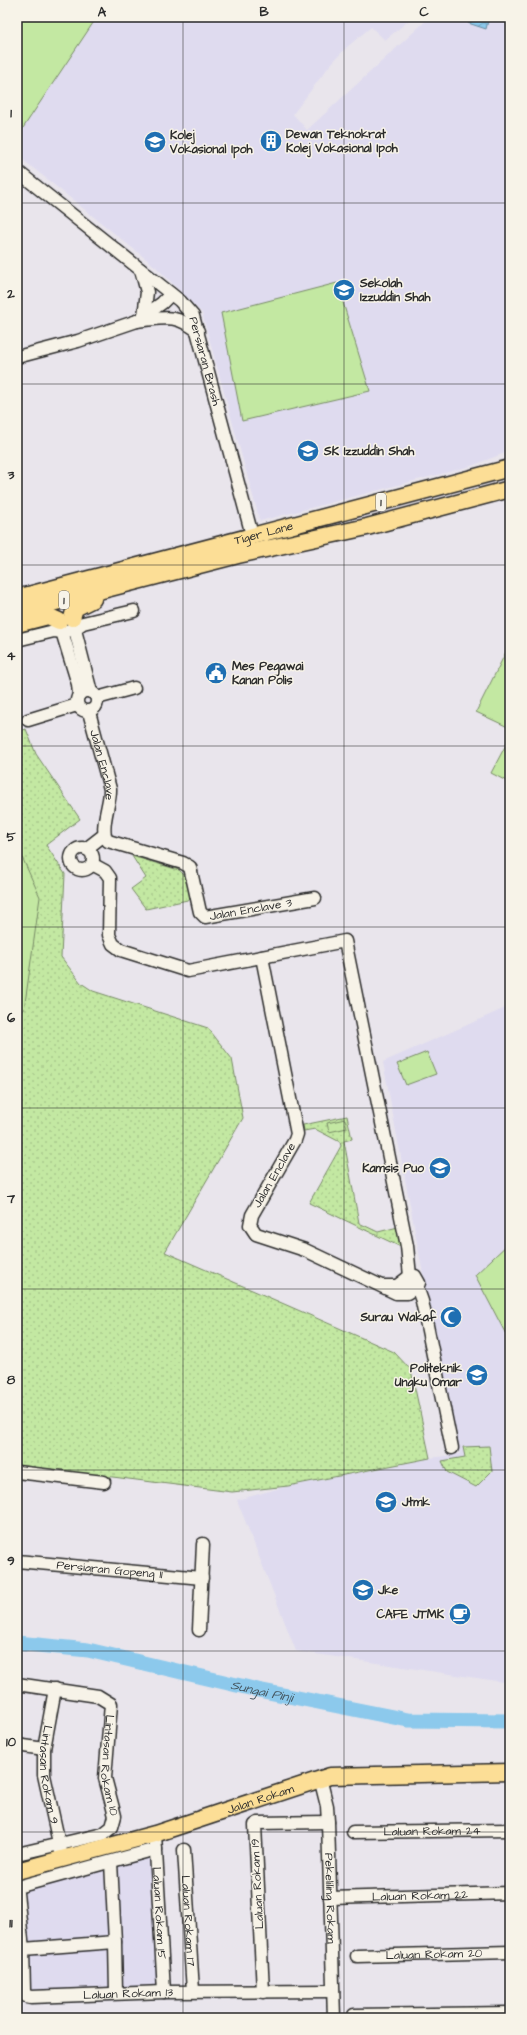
<svg xmlns="http://www.w3.org/2000/svg" width="527" height="2035" font-family="'Architects Daughter',sans-serif">
  <style>
    .built { fill: #dfdbef }
    .green { fill: url(#green-dots); stroke: #778a66 }
    .pitch { fill: #c3e8a2; stroke: #778a66 }
    .water { fill: url(#water-waves); stroke: #658a9f }
    .lines { fill: none; stroke-linecap: round; stroke-linejoin: round }
    .river { stroke: #8cc9ec; stroke-width: 15 }
    .minor-casing { stroke: #2b2b2b; stroke-width: 15 }
    .major-casing { stroke: #2b2b2b; stroke-width: 19 }
    .minor { stroke: #f7f3e8; stroke-width: 12 }
    .major { stroke: #fcde96; stroke-width: 16 }
    .grid { fill: none; stroke: #2b2b2b; stroke-width: 1; stroke-opacity: 0.55 }
    .labels { text-anchor: middle; stroke-width: 3; stroke-linejoin: round; paint-order: stroke }
    .shield { fill: #f7f3e8; stroke: #686764; stroke-width: 1 }
    .shield-label { font-size: 11px; font-weight: bold; fill: #2b2b2b }
    .poi-label { font-size: 12px; font-weight: bold; fill: #2b2b2b; stroke: #f7f3e8; text-anchor: start }
    .street-label { font-size: 12px; fill: #2b2b2b; stroke: #f7f3e8 }
    .water-label { font-size: 13px; font-style: italic; fill: #43525b; stroke: #f7f3e8 }
    .neatline { fill: none; stroke: #2b2b2b; stroke-width: 1.5 }
    .grid-label { font-size: 13px; text-anchor: middle; font-weight: bold; fill: #2b2b2b }
  </style>
  <defs>
    <pattern id="green-dots" width="8" height="8" patternUnits="userSpaceOnUse"><rect width="8" height="8" fill="#c3e8a2"/><path d="M2 2h.1M6 6h.1" fill="none" stroke="#a8c78c" stroke-width="1.8" stroke-linecap="round"/></pattern>
    <pattern id="water-waves" width="16" height="10" patternUnits="userSpaceOnUse"><rect width="16" height="10" fill="#8cc9ec"/><path d="M0 5q4-4 8 0t8 0" fill="none" stroke="#73a3bf"/></pattern>
  </defs>
  <rect width="100%" height="100%" fill="#e9e5ec"/>
  <filter id="ink" filterUnits="userSpaceOnUse"><feTurbulence type="fractalNoise" baseFrequency=".025" numOctaves="2"/><feDisplacementMap in="SourceGraphic" scale="8" xChannelSelector="R" yChannelSelector="G"/><feConvolveMatrix kernelMatrix="1 2 1 2 8 2 1 2 1" color-interpolation-filters="sRGB"/></filter>
  <g filter="url(#ink)">
    <path class="built" d="M17,17H413L385,40L371,27L347,47L330,65L293,114L307,130L430,17H510V451L471,466L260,521L202,313L156,267L17,155Z
      M510,1006V1683L296,1651L237,1500L288,1486L430,1458L460,1454L427,1295L383,1062Z
      M156,1849L165,1992L17,1999V1885Z"/>
    <path class="green" d="M26,729L36,754L80,819L46,845L65,874L61,957L81,983L93,991L208,1028L232,1059L243,1118L165,1252L394,1352L411,1370L430,1458L288,1486L232,1492L17,1465V732Z
      M132,856L179,870C188,877 189,888 192,899L146,909L131,889L146,878Z
      M347,1116L352,1139L344,1141L359,1223L378,1232L398,1227L403,1248L309,1203L341,1146L340,1142L315,1129L304,1131L303,1125Z
      M489,1446L492,1471L476,1487L447,1472L442,1461L465,1457L463,1447Z"/>
    <path class="pitch" d="M17,17H97L17,137Z
      M337,283L370,391L242,421L221,313Z
      M510,644V728L476,712Z
      M510,737V783L491,773Z
      M17,846L40,897L24,1010H17Z
      M427,1052L436,1074L406,1085L397,1064Z
      M345,1119L347,1128L329,1132L327,1123Z
      M510,1242V1342L475,1275Z"/>
    <path class="water" d="M468,17H489L486,29L468,23Z"/>
    <g class="lines">
      <path class="river" id="s1" d="M17,1643L88,1650L258,1690L408,1720L510,1721"/>
      <g class="minor-casing">
        <g id="minor">
          <path id="s2" d="M17,171L180,301L193,316L252,535"/>
          <path d="M141,270L147,292L144,316"/>
          <path d="M137,321C165,318 174,313 198,331"/>
          <path d="M17,357L78,341L137,321L162,303L171,294"/>
          <path d="M73,622L91,692"/>
          <path d="M60,625L78,684L79,695"/>
          <path d="M17,640L54,631L63,632L74,629L83,623L134,611"/>
          <circle cx="87" cy="701" r="10"/>
          <path d="M97,698L134,688"/>
          <path id="s3" d="M89,712L110,789C111,803 98,831 108,841L183,863L190,867L200,912L205,917L315,898"/>
          <path d="M28,720L77,705"/>
          <circle cx="82" cy="859" r="11"/>
          <path d="M86,849L104,835"/>
          <path d="M92,864L105,871L110,878L109,935L113,944L121,950L188,971L345,941L407,1246L410,1276"/>
          <path d="M262,957L297,1134L295,1140L252,1215L250,1225L256,1234L305,1250L396,1293H407L413,1289"/>
          <path d="M384,1286H397L410,1276H415L419,1283L417,1287L413,1289L407,1286L405,1281"/>
          <path d="M417,1287L422,1301L452,1448"/>
          <path d="M17,1472L104,1482"/>
          <path id="s4" d="M17,1561L202,1578"/>
          <path d="M199,1630L203,1544"/>
          <path id="s5" d="M17,1684L98,1696L111,1704L105,1778L115,1816L112,1827L103,1834L17,1854"/>
          <path id="s6" d="M55,1689L44,1749V1775L61,1852"/>
          <path d="M17,1745L44,1749"/>
          <path id="s7" d="M320,1778L327,1806L328,1822L334,2018"/>
          <path id="s8" d="M353,1832L510,1830"/>
          <path id="s9" d="M155,1834L164,1992"/>
          <path id="s10" d="M184,1850L193,1991"/>
          <path d="M111,1862L115,1942L116,1993"/>
          <path d="M17,1887L156,1849"/>
          <path id="s11" d="M17,1893L23,1949L24,1991L26,1996L31,1997L164,1992L333,1991"/>
          <path id="s12" d="M330,1898L510,1893"/>
          <path d="M23,1949L115,1942"/>
          <path id="s13" d="M357,1956L510,1952"/>
          <path d="M263,1992L255,1825L258,1823L328,1822"/>
          <path d="M354,2015L510,2013"/>
        </g>
      </g>
      <g class="major-casing">
        <g id="major">
          <path id="s14" d="M17,598L510,468"/>
          <path d="M17,612L238,555L367,527L510,489"/>
          <path d="M72,618L75,608L93,599"/>
          <path d="M17,624L48,616L59,621"/>
          <path id="s15" d="M17,1871L155,1834L330,1776L510,1772"/>
        </g>
      </g>
      <use href="#minor" class="minor"/>
      <use href="#major" class="major"/>
    </g>
  </g>
  <path class="grid" d="M183,17V2018M344,17V2018M17,203H510M17,384H510M17,565H510M17,746H510M17,927H510M17,1108H510M17,1289H510M17,1470H510M17,1651H510M17,1832H510"/>
  <defs>
    <g id="building-disc" transform="scale(1.15)"><circle r="9.5" fill="#1f6fb2" stroke="#f7f3e8"/><path d="M-4-6H4V6H1V3H-1V6H-4ZM-2.5-4.3h1.7v1.8h-1.7ZM.8-4.3h1.7v1.8H.8ZM-2.5-1h1.7V.8h-1.7ZM.8-1h1.7V.8H.8Z" fill="#fff"/></g>
    <g id="school-disc" transform="scale(1.15)"><circle r="9.5" fill="#1f6fb2" stroke="#f7f3e8"/><path d="M0-5L7-2L0 1L-7-2ZM-4 1L0 2.5L4 1V4Q0 6-4 4Z" fill="#fff"/></g>
    <g id="civic-disc" transform="scale(1.15)"><circle r="9.5" fill="#1f6fb2" stroke="#f7f3e8"/><path d="M-.6-6.5H3V-4.5H.6V-3L4-1V1h2V6H-6V1h2V-1L-.6-3ZM-1.2 2.5V6h2.4V2.5Z" fill="#fff"/></g>
    <g id="university-disc" transform="scale(1.15)"><circle r="9.5" fill="#1f6fb2" stroke="#f7f3e8"/><path d="M0-5L7-2L0 1L-7-2ZM-4 1L0 2.5L4 1V4Q0 6-4 4Z" fill="#fff"/></g>
    <g id="mosque-disc" transform="scale(1.15)"><circle r="9.5" fill="#1f6fb2" stroke="#f7f3e8"/><path d="M3.5-4.9A6 6 0 1 0 3.5 4.9A5 5 0 1 1 3.5-4.9Z" fill="#fff"/></g>
    <g id="cafe-disc" transform="scale(1.15)"><circle r="9.5" fill="#1f6fb2" stroke="#f7f3e8"/><path d="M-5.5-4.5H6V0H3Q3 3.5 0 3.5H-2.5Q-5.5 3.5-5.5 0ZM3-3.2v2h1.7v-2ZM-6 4.5H4V6H-6Z" fill="#fff"/></g>
  </defs>
  <g fill-rule="evenodd">
    <use href="#building-disc" x="271" y="141"/>
    <use href="#school-disc" x="155" y="142"/>
    <use href="#school-disc" x="344" y="290"/>
    <use href="#school-disc" x="308" y="451"/>
    <use href="#civic-disc" x="216" y="673"/>
    <use href="#university-disc" x="440" y="1168"/>
    <use href="#mosque-disc" x="451" y="1317"/>
    <use href="#university-disc" x="477" y="1375"/>
    <use href="#university-disc" x="386" y="1502"/>
    <use href="#university-disc" x="363" y="1590"/>
    <use href="#cafe-disc" x="460" y="1614"/>
  </g>
  <g class="labels">
    <g class="shield">
      <rect x="376" y="493" width="10" height="18" rx="3"/>
      <rect x="59" y="591" width="10" height="18" rx="3"/>
    </g>
    <g class="shield-label">
      <text x="381" y="506">1</text>
      <text x="64" y="604">1</text>
    </g>
    <g class="poi-label">
      <text x="286" y="138">Dewan Teknokrat<tspan x="286" dy="14">Kolej Vokasional Ipoh</tspan></text>
      <text x="170" y="139">Kolej<tspan x="170" dy="14">Vokasional Ipoh</tspan></text>
      <text x="360" y="287">Sekolah<tspan x="360" dy="14">Izzuddin Shah</tspan></text>
      <text x="324" y="455">SK Izzuddin Shah</text>
      <text x="232" y="670">Mes Pegawai<tspan x="232" dy="14">Kanan Polis</tspan></text>
      <text x="424" y="1172" text-anchor="end">Kamsis Puo</text>
      <text x="436" y="1321" text-anchor="end">Surau Wakaf</text>
      <text x="462" y="1372" text-anchor="end">Politeknik<tspan x="462" dy="14">Ungku Omar</tspan></text>
      <text x="402" y="1506">Jtmk</text>
      <text x="378" y="1594">Jke</text>
      <text x="444" y="1618" text-anchor="end">CAFE JTMK</text>
    </g>
    <g class="street-label">
      <text dy="4" stroke="none"><textPath href="#s2" startOffset="275">Persiaran Brash</textPath></text>
      <text dy="4" stroke="none"><textPath href="#s14" startOffset="255">Tiger Lane</textPath></text>
      <text dy="4" stroke="none"><textPath href="#s3" startOffset="55">Jalan Enclave</textPath></text>
      <text dy="4" stroke="none"><textPath href="#s3" startOffset="319">Jalan Enclave 3</textPath></text>
      <text transform="translate(274 1175) rotate(-60)" y="4">Jalan Enclave</text>
      <text dy="4" stroke="none"><textPath href="#s4" startOffset="93">Persiaran Gopeng 11</textPath></text>
      <text dy="4" stroke="none"><textPath href="#s5" startOffset="159">Lintasan Rokam 10</textPath></text>
      <text dy="4" stroke="none"><textPath href="#s6" startOffset="87">Lintasan Rokam 9</textPath></text>
      <text dy="4" stroke="none"><textPath href="#s15" startOffset="254">Jalan Rokam</textPath></text>
      <text dy="4" stroke="none"><textPath href="#s8" startOffset="79">Laluan Rokam 24</textPath></text>
      <text transform="translate(257 1884) rotate(-93)" y="4">Laluan Rokam 19</text>
      <text dy="4" stroke="none"><textPath href="#s12" startOffset="90">Laluan Rokam 22</textPath></text>
      <text dy="4" stroke="none"><textPath href="#s7" startOffset="121">Pekeliling Rokam</textPath></text>
      <text dy="4" stroke="none"><textPath href="#s9" startOffset="79">Laluan Rokam 15</textPath></text>
      <text dy="4" stroke="none"><textPath href="#s10" startOffset="71">Laluan Rokam 17</textPath></text>
      <text dy="4" stroke="none"><textPath href="#s13" startOffset="77">Laluan Rokam 20</textPath></text>
      <text dy="4" stroke="none"><textPath href="#s11" startOffset="206">Laluan Rokam 13</textPath></text>
    </g>
    <g class="water-label">
      <text dy="5" stroke="none"><textPath href="#s1" startOffset="250">Sungai Pinji</textPath></text>
    </g>
  </g>
  <rect width="527" height="2035" fill="none" stroke="#f7f3e8" stroke-width="44"/>
  <rect x="22" y="22" width="483" height="1991" class="neatline"/>
  <g class="grid-label">
    <text x="102" y="16">A</text>
    <text x="264" y="16">B</text>
    <text x="424" y="16">C</text>
    <text x="11" y="117">1</text>
    <text x="11" y="298">2</text>
    <text x="11" y="479">3</text>
    <text x="11" y="660">4</text>
    <text x="11" y="841">5</text>
    <text x="11" y="1022">6</text>
    <text x="11" y="1203">7</text>
    <text x="11" y="1384">8</text>
    <text x="11" y="1565">9</text>
    <text x="11" y="1746">10</text>
    <text x="11" y="1927">11</text>
  </g>
</svg>
